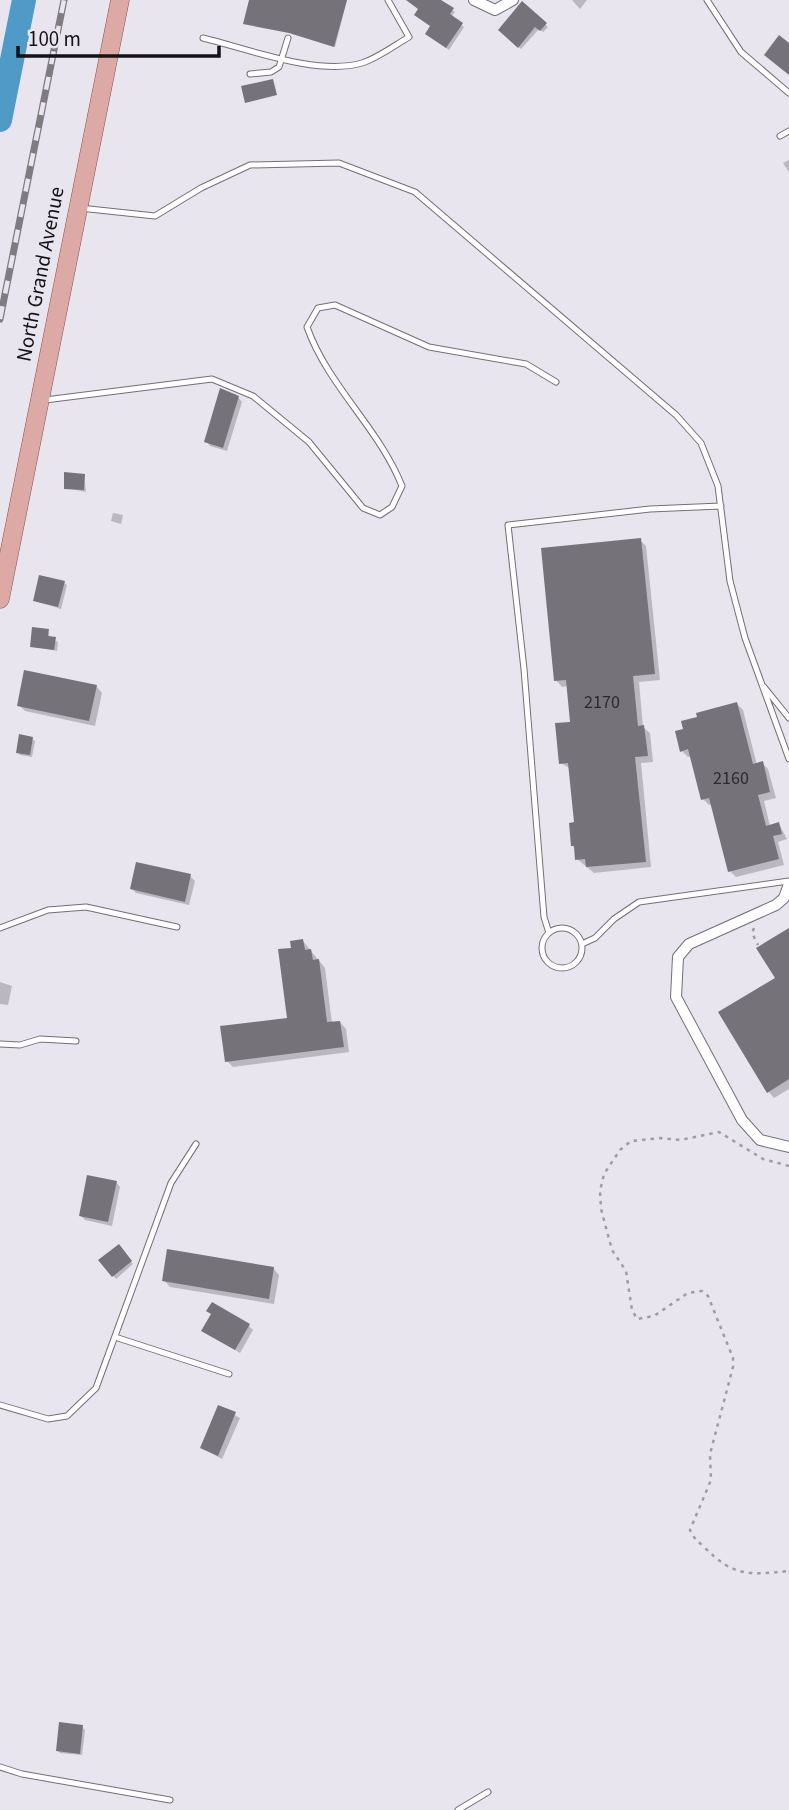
<svg xmlns="http://www.w3.org/2000/svg" width="789" height="1810" font-family="'Source Sans 3',sans-serif">
  <style>
    .shadow { fill: #0003 }
    .lines { fill: none; stroke-linecap: round; stroke-linejoin: round }
    .river { stroke: #509ac8; stroke-width: 24 }
    .building { fill: #75727a }
    .lane-casing { stroke: #726f77; stroke-width: 7 }
    .street-casing { stroke: #726f77; stroke-width: 12 }
    .primary-casing { stroke: #874f4b; stroke-width: 19 }
    .path { stroke: #9f9ca3; stroke-width: 2.5; stroke-dasharray: 3.5 5; stroke-linecap: butt }
    .lane { stroke: #fff; stroke-width: 5 }
    .street { stroke: #fff; stroke-width: 10 }
    .primary { stroke: #dda9a4; stroke-width: 18 }
    .rail-casing { stroke: #7e7b81; stroke-width: 7 }
    .rail { stroke: #e9e5ee; stroke-width: 4.5; stroke-dasharray: 13; stroke-linecap: butt }
    .labels { text-anchor: middle; stroke-width: 5; stroke-linejoin: round; paint-order: stroke }
    .number-label { font-size: 18px; fill: #2c2a2e }
    .street-label { font-size: 21px; fill: #131215; stroke: #e9e5ee }
  </style>
  <rect width="100%" height="100%" fill="#e9e5ee"/>
  <path class="shadow" d="M251,0H347L335,47L291,33Z
    M408,0H440L455,12L451,17L464,27L449,50L430,36L432,27L420,9Z
    M572,0H587L580,9Z
    M523,4L548,27L543,32L539,29L521,49L500,30Z
    M789,160V172L783,163Z
    M238,397L242,402L227,451L210,446L206,441Z
    M84,475L86,492L65,488Z
    M113,513L123,515L121,524L111,521Z
    M640,540L646,546L660,680L639,682L643,727L650,733L653,762L641,763L651,867L594,873L577,859L573,845L576,823L571,769L561,763L572,723L568,686L562,687L556,680Z
    M64,583L67,585L61,609L35,601Z
    M48,631L50,638L58,642L57,651L32,646Z
    M96,686L102,693L95,726L25,711L19,705Z
    M737,704L743,710L757,765L762,763L768,769L776,798L764,801L770,826L779,824L787,839L778,842L784,865L736,877L730,871L713,804L709,805L703,799L692,756L688,757L682,751Z
    M32,739L35,741L32,757L20,755L18,752Z
    M190,876L195,881L189,905L136,893L132,889Z
    M789,930V1089L774,1098L768,1091L777,979Z
    M303,941L325,968L332,1023L340,1022L346,1029L349,1052L233,1067L227,1061L289,1019L293,949Z
    M0,982L12,986L8,1005L0,1004Z
    M116,1182L120,1187L112,1226L85,1220L80,1215Z
    M118,1246L133,1264L116,1279L101,1261Z
    M273,1268L279,1275L274,1304L170,1287L164,1280Z
    M213,1315L249,1326L253,1330L240,1353L204,1331Z
    M219,1407L240,1418L222,1459L202,1448Z
    M82,1727L85,1730L82,1755L60,1753L57,1750Z"/>
  <g class="lines">
    <path class="river" d="M0,120L24,0"/>
  </g>
  <path class="building" d="M249,0H347L334,47L289,33L243,24Z
    M406,0H441L454,8L450,14L463,23L446,48L425,34L430,26L414,15L418,9Z
    M522,1L547,23L540,31L535,27L518,48L498,30Z
    M779,35L789,43V75L764,55Z
    M273,79L277,95L245,103L241,86Z
    M220,388L239,396L223,448L204,442Z
    M64,472L85,474L84,490L64,489Z
    M641,538L655,674L633,676L638,726L644,725L648,756L635,757L646,862L586,867L585,859L575,860L574,846H571L569,823L574,822L568,763L559,764L555,723L570,722L566,680L554,681L541,548Z
    M39,575L65,581L58,607L33,601Z
    M32,627L49,629L48,636L56,637L54,650L30,647Z
    M24,670L97,685L89,721L17,706Z
    M737,702L753,764L763,761L770,792L758,795L766,826L779,822L782,834L773,836L779,859L728,872L709,798L701,800L688,749L680,752L675,731L683,729L681,721L697,717L696,713Z
    M19,734L33,737L30,755L16,753Z
    M136,862L191,874L185,902L130,889Z
    M789,928V1079L767,1093L718,1012L775,978L756,948Z
    M303,939L305,950L311,949L313,960L319,959L327,1022L340,1021L344,1047L225,1062L220,1026L287,1018L278,949L291,948L290,941Z
    M87,1175L117,1181L108,1222L79,1216Z
    M119,1244L132,1261L112,1277L98,1260Z
    M167,1249L274,1267L269,1299L162,1281Z
    M212,1302L250,1324L235,1350L201,1331L211,1314L206,1311Z
    M218,1405L236,1412L218,1456L200,1448Z
    M59,1722L83,1725L80,1754L56,1751Z"/>
  <g class="lines">
    <g class="lane-casing">
      <path id="lane" d="M707,0L741,52L789,93
        M203,38C248,49 318,76 362,63C378,58 395,45 409,37L388,0
        M250,74L271,72L279,67L288,38
        M780,136L789,131
        M80,208L155,216L201,188L250,165L339,163L415,192L676,415L701,443L718,486L730,581L745,638L789,759
        M45,400L212,379L253,396L309,442L363,508L380,515L392,507L402,486C379,428 328,386 307,327L318,308L335,305L429,347L526,364L556,382
        M764,687L789,718
        M542 948a20 20 0 1 1 40 0a20 20 0 1 1-40 0Z
        M0,928L48,910L86,907L177,927
        M549,933L544,917L524,669L508,525L650,509L721,506
        M582,944L595,938L614,919L639,902L789,881
        M0,1044L20,1045L40,1039L76,1041
        M115,1337L229,1374
        M0,1405L48,1419L67,1416L96,1388L171,1183L196,1144
        M0,1767L22,1774L170,1800
        M458,1810L488,1792"/>
    </g>
    <g class="street-casing">
      <path id="street" d="M474,0L495,10L513,0
        M789,884L784,898L776,905L689,944L678,957L676,997L742,1120L760,1140L789,1147"/>
    </g>
    <g class="primary-casing">
      <path id="primary" d="M0,599L120,0"/>
    </g>
    <path class="path" d="M754,928L752,933L758,945
      M789,1166L763,1159L719,1132L680,1140L661,1138L631,1141L620,1150L604,1174L600,1191L601,1209L612,1250L626,1271L632,1310L637,1319L654,1316L688,1293L702,1291L708,1296L733,1358V1367L710,1454L711,1480L690,1530C693,1538 698,1541 704,1547C734,1577 748,1575 789,1571"/>
    <use href="#lane" class="lane"/>
    <use href="#street" class="street"/>
    <use href="#primary" class="primary"/>
    <g class="rail-casing">
      <path id="rail" d="M0,319L64,0"/>
    </g>
    <use href="#rail" class="rail"/>
  </g>
  <g class="labels">
    <g class="number-label">
      <text x="602" y="708">2170</text>
      <text x="731" y="784">2160</text>
    </g>
    <g class="street-label">
      <text transform="translate(40 274) rotate(-79)" y="7">North Grand Avenue</text>
    </g>
  </g>
  <path d="M18 46v10h201v-10" fill="none" stroke="#131215" stroke-width="3.5"/>
  <text x="28" y="46" font-size="21" fill="#131215" stroke="#e9e5ee" stroke-width="5" paint-order="stroke">100 m</text>
</svg>
